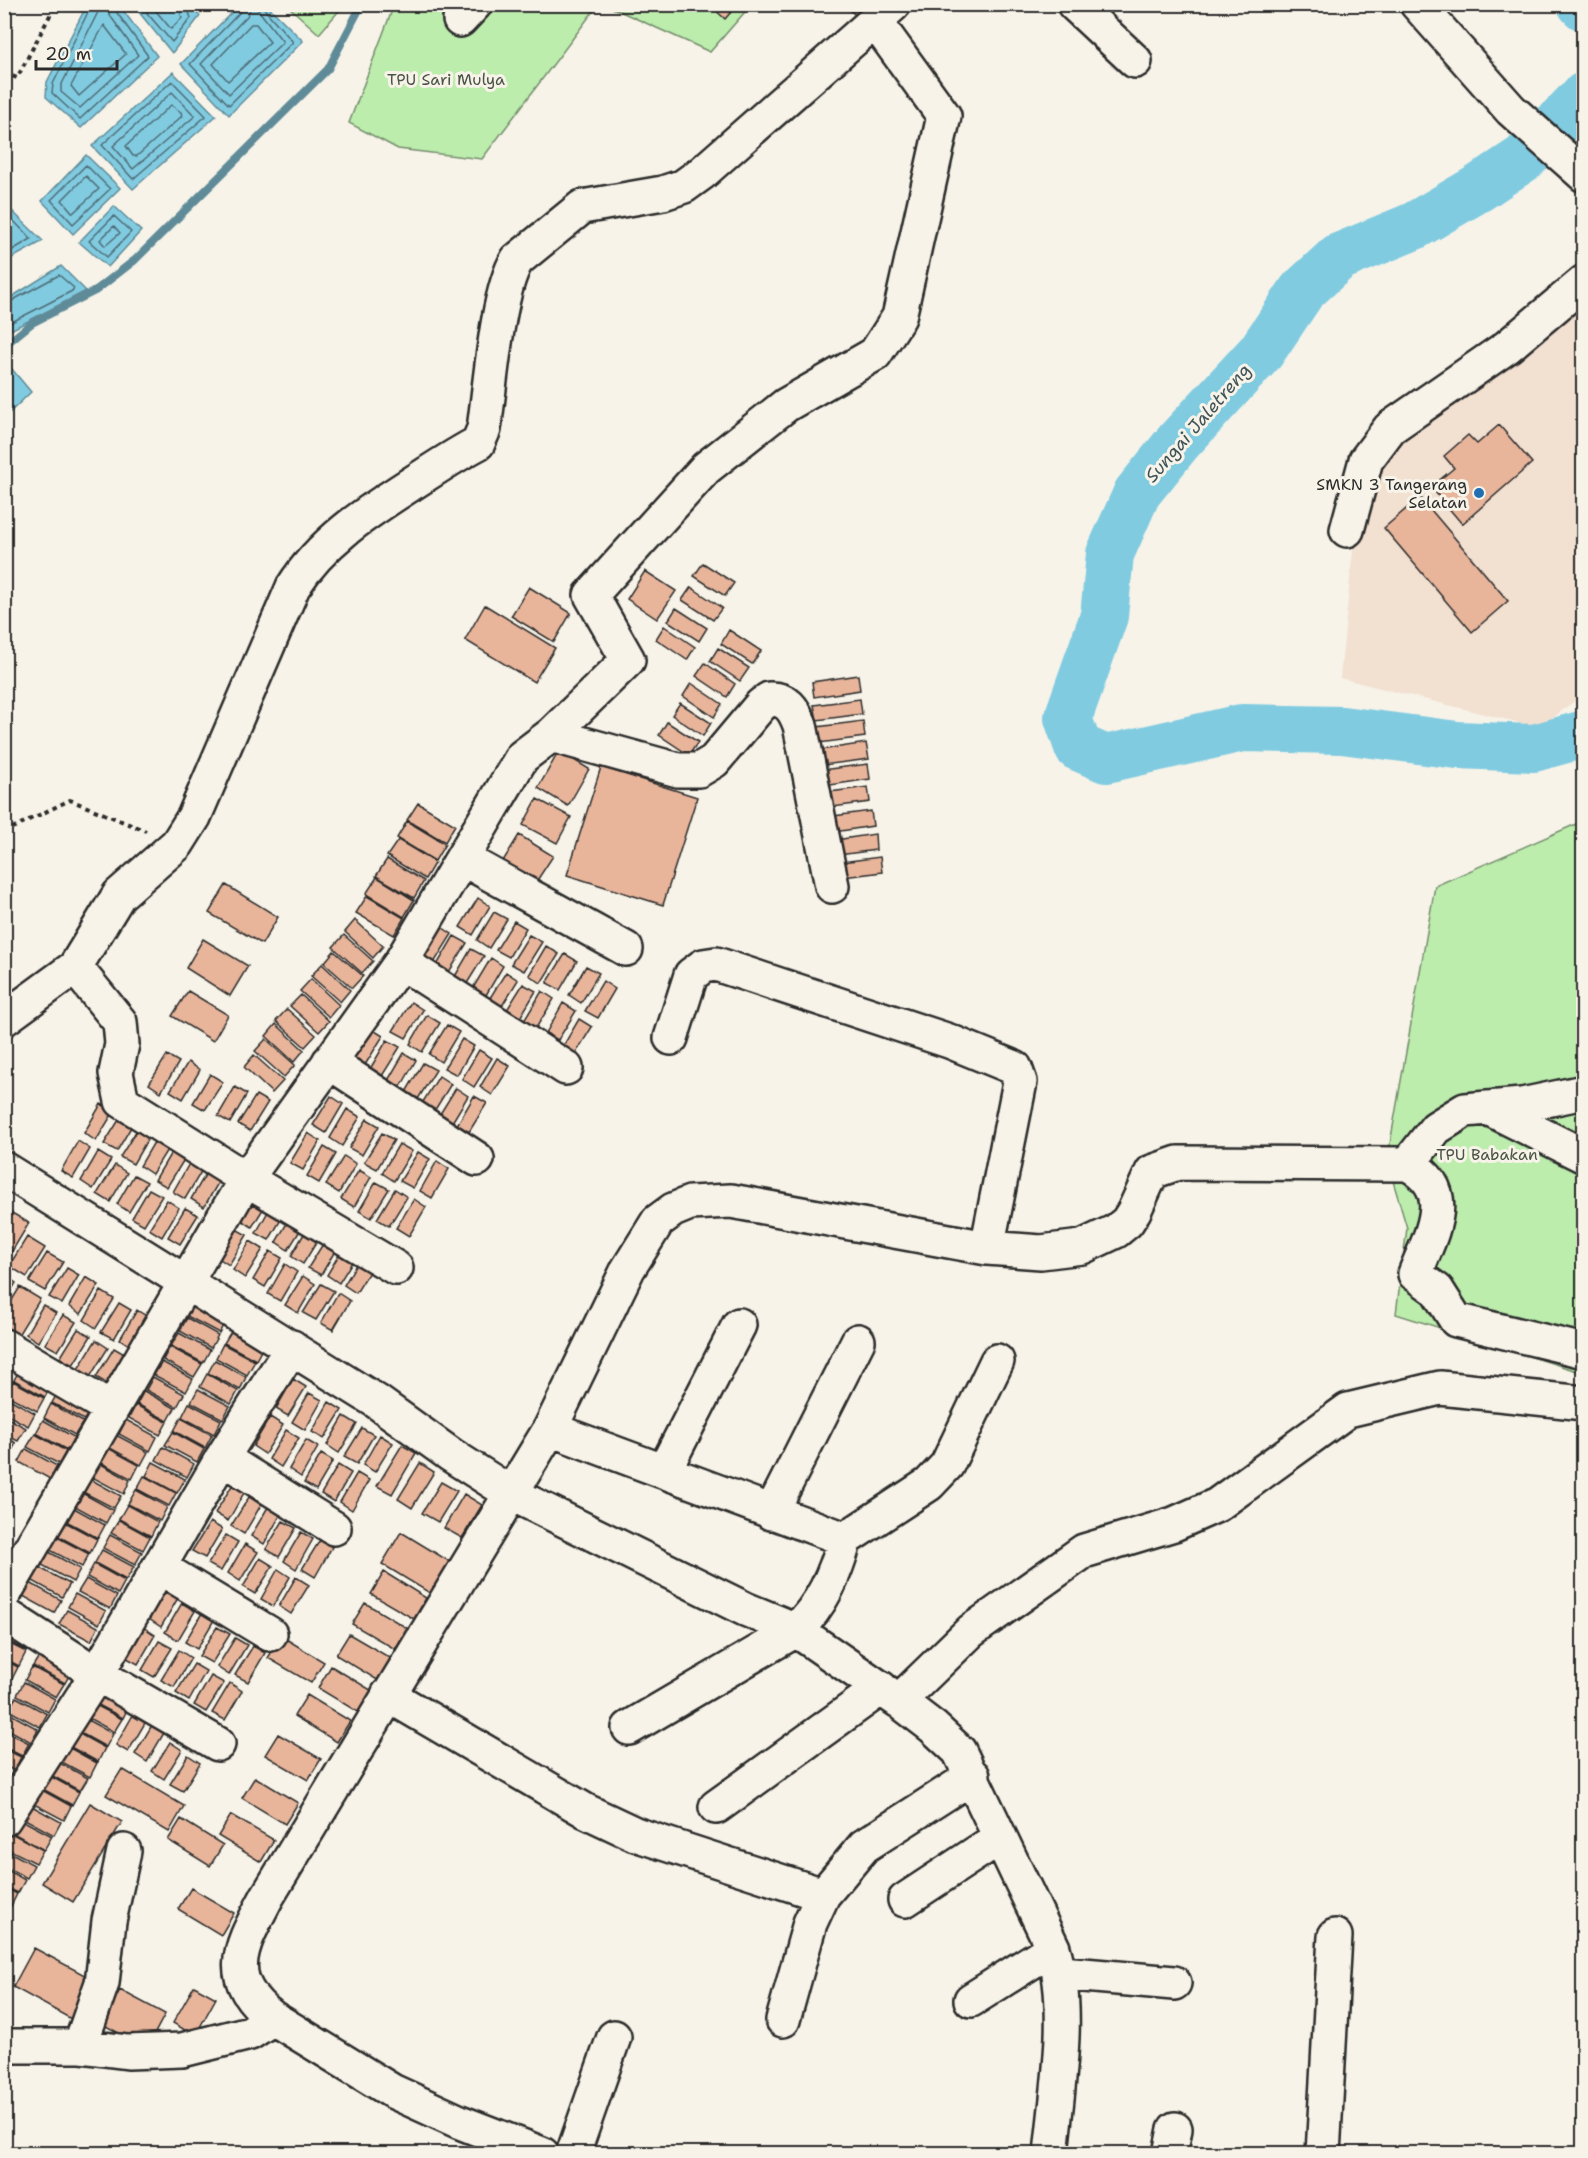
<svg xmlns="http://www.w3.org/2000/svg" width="1588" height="2158" font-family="'Shantell Sans',sans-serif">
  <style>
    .built { fill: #f2e0d1 }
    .green { fill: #bcedad; stroke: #748c6c; stroke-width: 1.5 }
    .water { fill: #81cbe1; stroke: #5f8b98; stroke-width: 1.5 }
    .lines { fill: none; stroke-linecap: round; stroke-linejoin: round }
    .shore { stroke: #4d6b74; stroke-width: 1.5 }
    .stream { stroke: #5f8b98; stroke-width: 8 }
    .river { stroke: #81cbe1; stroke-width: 48 }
    .building { fill: #e8b59b; stroke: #2b2b2b; stroke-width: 1.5 }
    .minor-casing { stroke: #2b2b2b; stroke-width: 38 }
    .path { stroke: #2b2b2b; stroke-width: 4; stroke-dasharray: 4.5 4.5; stroke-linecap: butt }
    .minor { stroke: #f7f3e8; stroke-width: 33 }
    .poi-dot { fill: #1f6fb2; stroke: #f7f3e8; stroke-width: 2 }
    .labels { text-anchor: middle; stroke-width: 6; stroke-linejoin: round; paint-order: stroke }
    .park-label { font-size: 16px; fill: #485245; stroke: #f7f3e8 }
    .poi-label { font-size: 16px; fill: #2b2b2b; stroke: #f7f3e8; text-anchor: end }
    .water-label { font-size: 18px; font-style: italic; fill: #405358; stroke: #f7f3e8 }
  </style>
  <rect width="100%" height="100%" fill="#f7f3e8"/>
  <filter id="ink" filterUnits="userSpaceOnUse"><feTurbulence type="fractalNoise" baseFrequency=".0167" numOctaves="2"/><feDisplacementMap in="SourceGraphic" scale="12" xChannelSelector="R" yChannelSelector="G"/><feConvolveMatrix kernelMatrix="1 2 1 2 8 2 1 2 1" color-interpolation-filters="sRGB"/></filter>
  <g filter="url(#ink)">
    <path class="built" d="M1583,291V694L1540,728L1340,678L1354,541L1394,444Z"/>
    <path class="green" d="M287,5H344L319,34Z
      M394,5H598L482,159L398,149L349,123Z
      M606,5H751L710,52Z
      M1583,821V1373L1396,1314L1407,1228L1387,1161L1435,886Z"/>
    <path class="water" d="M87,5H119L157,56L81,128L46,97L47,82Z
      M143,5H189L200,16L172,53L138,11Z
      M239,5H267L303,41L229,115L181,64Z
      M173,72L216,116L133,189L92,146Z
      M86,155L120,188L73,234L42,201Z
      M114,206L141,231L108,267L79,242Z
      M11,210L43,241L5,262V215Z
      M61,266L86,291L5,333V301Z
      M6,362L31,392L5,417L4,363Z"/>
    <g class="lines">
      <path class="shore" d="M92,4L53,84L52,93L80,119L148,56L115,10L114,4
        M99,4L98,12L61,86V92L80,108L138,55L109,14L107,4
        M148,4L147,13L172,42L191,18L186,4
        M155,4L156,11L171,29L182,18L178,4
        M243,4L241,11L190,64L229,105L293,42L265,10L264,4
        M251,7H256L283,42L229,94L201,64L247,16Z
        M251,24H256L270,42L228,81L213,64Z
        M104,25L126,54L79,96L71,86Z
        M172,81L206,116L133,179L102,145Z
        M172,92L195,116L133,169L113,146Z
        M171,105L181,112L182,116L137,156H133L126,146Z
        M86,165L110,189L73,224L51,200Z
        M86,176L99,189L73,213L62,200Z
        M114,216L131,232L107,257L89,241Z
        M4,219H12L31,239L4,255
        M114,226L120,233L105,246L100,240Z
        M4,305L59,275L74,288L72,291L4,326"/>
      <path class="stream" d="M4,346L32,323L95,291L135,260L328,69L362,4"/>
      <path class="river" d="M1581,4L1584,7
        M1584,96L1524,158L1479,188L1414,226L1339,257L1302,291L1261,352L1179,441L1137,493L1110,554L1104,616L1068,718L1078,747L1106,759L1242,728L1342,730L1457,745L1534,748L1584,734"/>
    </g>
    <path class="building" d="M709,4H738L725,19Z
      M845,4H881L862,23Z
      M1499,425L1532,463L1462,524L1431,487L1454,468L1444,456L1468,435L1477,444Z
      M1420,497L1508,601L1472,632L1384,528Z
      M703,563L734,583L725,596L694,576Z
      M645,571L676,591L657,619L627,599Z
      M529,587L571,613L554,642L511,616Z
      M691,587L722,608L713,620L682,600Z
      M485,605L555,648L534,682L465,640Z
      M676,608L707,628L699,641L668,621Z
      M664,626L695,647L687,660L656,639Z
      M729,630L761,651L752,664L721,644Z
      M718,648L749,668L740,681L710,661Z
      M705,663L735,684L727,697L696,676Z
      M858,675L860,690L814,697L812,682Z
      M691,683L722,704L714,717L683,696Z
      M860,699L862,714L817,720L814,705Z
      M680,703L711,723L703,736L672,715Z
      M863,721L865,737L819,743L817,727Z
      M667,722L698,742L689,755L659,735Z
      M866,743L869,759L823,765L821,750Z
      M559,751L589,769L568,806L538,788Z
      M868,764L870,779L824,786L822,770Z
      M601,767L697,797L663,905L567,875Z
      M868,787L870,802L825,808L822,793Z
      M537,799L571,817L557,843L523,825Z
      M418,803L455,825L445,842L407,820Z
      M871,811L873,826L828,833L826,817Z
      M407,821L445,844L435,861L397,838Z
      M875,834L876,850L831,856L829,841Z
      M519,835L553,856L536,882L503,861Z
      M398,840L435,862L425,879L387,856Z
      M880,857L882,872L836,878L834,863Z
      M387,859L424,881L414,898L376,876Z
      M377,877L414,900L404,917L366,894Z
      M226,885L278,917L262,944L209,913Z
      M367,896L404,918L394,935L356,913Z
      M478,898L490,906L473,935L460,927Z
      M494,912L507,919L489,948L477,940Z
      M355,920L383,946L373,958L345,932Z
      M514,921L526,928L509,957L496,950Z
      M440,926L452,934L434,963L422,955Z
      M344,935L373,961L362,973L333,947Z
      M529,935L542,942L524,971L511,964Z
      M454,936L467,943L449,972L437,965Z
      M203,939L248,966L230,996L186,968Z
      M546,946L559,954L541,983L529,975Z
      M471,949L484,956L466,985L454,978Z
      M334,951L363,976L352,988L324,963Z
      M565,954L577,961L560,990L547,983Z
      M491,958L503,966L486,995L473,988Z
      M322,964L350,990L340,1002L311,976Z
      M586,966L599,973L581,1003L569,995Z
      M506,972L518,980L500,1009L488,1001Z
      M311,979L339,1005L329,1017L300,991Z
      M603,981L615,989L598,1018L585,1011Z
      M523,984L536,991L518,1021L505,1013Z
      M188,991L228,1015L213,1041L172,1016Z
      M542,991L554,999L536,1028L524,1021Z
      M301,995L329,1021L319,1032L290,1006Z
      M411,1002L423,1010L406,1038L393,1031Z
      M563,1003L576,1011L558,1040L546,1033Z
      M287,1009L316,1035L305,1047L276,1021Z
      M427,1015L440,1023L422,1052L410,1044Z
      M579,1019L592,1027L574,1056L562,1048Z
      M276,1024L304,1050L294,1062L266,1036Z
      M447,1025L459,1032L441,1062L429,1054Z
      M370,1028L383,1036L365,1065L353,1058Z
      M266,1039L295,1065L284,1077L255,1051Z
      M462,1039L474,1046L457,1075L444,1068Z
      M387,1040L400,1047L382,1076L370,1069Z
      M479,1050L492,1058L474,1087L462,1079Z
      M404,1053L416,1060L399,1090L387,1082Z
      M167,1055L179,1062L161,1092L149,1084Z
      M254,1055L283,1081L272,1093L244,1067Z
      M497,1058L510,1066L492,1095L480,1087Z
      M188,1062L200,1070L183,1099L170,1091Z
      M423,1063L436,1070L418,1099L406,1092Z
      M210,1074L223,1082L205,1110L193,1103Z
      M439,1076L451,1084L433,1113L421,1105Z
      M235,1087L247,1094L230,1123L218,1116Z
      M456,1088L468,1096L451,1124L438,1117Z
      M256,1095L268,1102L250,1131L238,1124Z
      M331,1096L343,1104L326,1133L313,1125Z
      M474,1096L487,1103L469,1132L457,1125Z
      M101,1104L114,1111L96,1141L84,1133Z
      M347,1109L360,1117L342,1146L330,1138Z
      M122,1115L134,1122L117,1151L104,1144Z
      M367,1119L379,1126L362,1155L349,1148Z
      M138,1128L150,1135L133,1164L120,1157Z
      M308,1133L320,1141L303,1170L290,1163Z
      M382,1133L394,1140L377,1169L364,1162Z
      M157,1137L170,1145L152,1174L140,1166Z
      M78,1141L90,1149L73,1178L61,1171Z
      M399,1144L412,1151L394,1181L382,1173Z
      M324,1147L336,1154L319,1183L307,1176Z
      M172,1151L185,1158L167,1187L155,1180Z
      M98,1152L111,1160L93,1189L81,1181Z
      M418,1152L430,1159L413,1188L400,1181Z
      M344,1156L356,1164L339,1193L326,1185Z
      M437,1161L449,1169L432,1198L420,1191Z
      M190,1162L202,1170L185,1199L173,1192Z
      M115,1165L127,1173L110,1202L97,1194Z
      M208,1170L221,1178L204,1207L191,1199Z
      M359,1170L371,1177L354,1207L341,1199Z
      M134,1175L147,1182L129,1212L117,1204Z
      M376,1182L389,1189L371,1218L359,1211Z
      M149,1189L162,1196L144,1225L132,1218Z
      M395,1189L407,1197L389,1226L377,1219Z
      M257,1191L270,1198L252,1227L240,1219Z
      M414,1199L426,1207L409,1236L396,1228Z
      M167,1200L179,1208L162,1237L149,1229Z
      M273,1203L286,1211L269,1240L256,1233Z
      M185,1208L198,1215L180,1244L168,1237Z
      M12,1213L29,1223L5,1263L4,1225Z
      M293,1213L306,1221L288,1250L276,1242Z
      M308,1227L321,1235L303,1264L291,1256Z
      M234,1228L247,1235L229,1265L217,1257Z
      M27,1237L45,1248L27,1277L9,1266Z
      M326,1239L338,1246L321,1275L308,1268Z
      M250,1241L263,1249L245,1278L233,1270Z
      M344,1246L357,1254L339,1283L327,1275Z
      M270,1251L282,1258L265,1287L253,1280Z
      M47,1253L63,1262L45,1291L29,1282Z
      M361,1256L374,1264L356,1293L344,1285Z
      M285,1264L297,1272L280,1301L268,1294Z
      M67,1268L79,1275L62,1304L49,1297Z
      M4,1275L16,1283L4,1302Z
      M303,1276L315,1284L298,1313L285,1305Z
      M86,1277L99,1285L81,1314L69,1306Z
      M321,1284L334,1291L316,1320L303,1313Z
      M20,1287L40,1299L15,1340L4,1333V1313Z
      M101,1291L114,1299L96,1328L84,1320Z
      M338,1293L350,1301L333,1330L321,1323Z
      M119,1303L131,1310L114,1339L101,1332Z
      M195,1303L226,1320L219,1333L187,1316Z
      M43,1305L56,1313L38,1342L26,1334Z
      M137,1310L149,1318L132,1347L120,1339Z
      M63,1315L76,1322L58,1351L45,1344Z
      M187,1318L218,1335L211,1348L180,1331Z
      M78,1329L91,1336L73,1365L60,1358Z
      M232,1330L263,1347L256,1360L224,1343Z
      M179,1333L210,1350L203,1363L171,1346Z
      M96,1340L108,1348L90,1377L78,1369Z
      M223,1344L255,1361L247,1375L216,1358Z
      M170,1347L202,1364L194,1377L163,1360Z
      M114,1348L126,1355L109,1385L96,1377Z
      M215,1360L246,1377L240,1390L208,1373Z
      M162,1362L193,1379L186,1392L154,1375Z
      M21,1367L52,1384L45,1397L14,1380Z
      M207,1374L238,1391L231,1404L200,1387Z
      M153,1377L184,1394L177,1407L146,1390Z
      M293,1379L306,1387L288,1416L276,1409Z
      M13,1381L44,1398L37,1411L5,1394Z
      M198,1389L230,1406L223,1419L191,1402Z
      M59,1390L91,1407L84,1420L52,1403Z
      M144,1391L175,1408L168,1421L137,1404Z
      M309,1393L322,1400L305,1430L292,1422Z
      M4,1396L35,1413L28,1426L4,1413Z
      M329,1402L342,1410L324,1439L312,1432Z
      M189,1403L221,1420L214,1434L182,1417Z
      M51,1404L83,1422L75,1435L44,1418Z
      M136,1405L167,1422L160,1435L129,1418Z
      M4,1416L26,1428L18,1441L4,1434Z
      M344,1416L357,1424L339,1453L327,1445Z
      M270,1417L283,1425L265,1454L253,1446Z
      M181,1418L212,1435L205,1448L174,1431Z
      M43,1420L74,1437L67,1450L36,1433Z
      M126,1420L157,1437L150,1451L119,1434Z
      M362,1428L374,1435L357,1464L344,1457Z
      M286,1430L299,1438L281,1467L269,1459Z
      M173,1432L204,1449L197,1462L165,1445Z
      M35,1434L66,1451L59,1464L27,1447Z
      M116,1435L148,1452L141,1465L110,1448Z
      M380,1435L393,1443L375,1472L363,1465Z
      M4,1436L16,1443L9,1456L4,1454Z
      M306,1440L318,1447L301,1477L289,1469Z
      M402,1445L416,1453L392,1494L377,1486Z
      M163,1447L194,1464L187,1477L156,1460Z
      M108,1448L139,1465L132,1479L100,1462Z
      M26,1449L57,1466L50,1479L19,1462Z
      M321,1454L333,1461L316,1490L304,1483Z
      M153,1462L185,1479L177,1493L146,1476Z
      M99,1463L130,1480L124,1494L92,1477Z
      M420,1463L434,1472L412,1508L398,1499Z
      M338,1465L351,1473L334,1502L321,1494Z
      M357,1473L369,1480L352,1510L340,1502Z
      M144,1476L176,1493L169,1506L137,1489Z
      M90,1479L121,1496L114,1508L83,1492Z
      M441,1482L457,1491L438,1522L422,1513Z
      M233,1484L245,1491L228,1521L215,1513Z
      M136,1490L167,1507L160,1521L128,1504Z
      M82,1493L113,1510L106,1523L75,1506Z
      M464,1494L482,1505L462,1538L444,1528Z
      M249,1497L261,1505L244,1534L231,1526Z
      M127,1505L158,1522L151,1536L119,1519Z
      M268,1507L281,1514L264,1544L251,1536Z
      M74,1508L105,1525L98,1538L66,1521Z
      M119,1520L150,1537L143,1550L111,1533Z
      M283,1521L296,1528L279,1557L266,1549Z
      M65,1522L97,1539L90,1553L58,1536Z
      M210,1522L222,1529L205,1558L192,1551Z
      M301,1532L313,1539L296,1569L284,1561Z
      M401,1532L452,1563L433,1595L382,1564Z
      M110,1535L142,1552L135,1565L103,1548Z
      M226,1535L238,1542L221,1571L208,1564Z
      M57,1537L89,1554L82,1567L50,1550Z
      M320,1540L332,1547L315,1577L302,1569Z
      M245,1544L258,1552L240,1581L228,1573Z
      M102,1550L134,1567L126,1580L95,1563Z
      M49,1552L80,1569L73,1582L42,1565Z
      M260,1558L273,1566L255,1594L243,1587Z
      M94,1564L125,1581L118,1594L87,1577Z
      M38,1567L70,1584L62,1597L31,1580Z
      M278,1569L290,1577L273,1606L261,1599Z
      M384,1572L426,1598L414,1619L371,1594Z
      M296,1577L309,1585L291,1614L279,1606Z
      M86,1579L117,1596L110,1609L78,1592Z
      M30,1583L61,1600L54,1613L23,1596Z
      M166,1590L178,1598L161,1627L149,1619Z
      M75,1594L106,1611L99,1624L68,1607Z
      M182,1603L195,1611L178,1640L165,1632Z
      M365,1603L407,1628L395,1649L352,1624Z
      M67,1610L98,1627L91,1641L59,1624Z
      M202,1613L214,1620L197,1649L185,1642Z
      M4,1622L34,1638L27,1651L4,1639Z
      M143,1627L155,1635L138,1664L125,1657Z
      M217,1627L230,1634L212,1663L199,1656Z
      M349,1634L392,1659L379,1681L336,1655Z
      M281,1636L324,1662L311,1683L268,1658Z
      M235,1638L247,1645L229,1675L217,1667Z
      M4,1641L26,1652L19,1666L4,1658Z
      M159,1641L172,1648L154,1677L142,1670Z
      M253,1646L265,1653L248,1682L235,1675Z
      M179,1650L191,1658L174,1687L161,1680Z
      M41,1653L72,1670L65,1683L33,1666Z
      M4,1660L18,1667L11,1681L4,1677Z
      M194,1664L206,1671L189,1701L176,1693Z
      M331,1666L374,1692L361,1714L318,1688Z
      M32,1667L64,1684L56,1697L25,1680Z
      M211,1676L224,1683L206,1712L194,1705Z
      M24,1682L55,1699L48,1712L17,1695Z
      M230,1683L242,1691L225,1720L212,1713Z
      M99,1687L130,1704L123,1718L91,1701Z
      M307,1695L350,1721L337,1742L294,1716Z
      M16,1697L47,1714L40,1727L8,1710Z
      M90,1702L122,1719L114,1732L83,1715Z
      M7,1712L38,1729L31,1742L4,1727Z
      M133,1715L145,1723L128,1752L116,1745Z
      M82,1717L113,1734L106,1747L75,1730Z
      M152,1725L164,1733L147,1762L135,1754Z
      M4,1730L29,1743L22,1756L4,1747Z
      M74,1731L105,1748L98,1762L67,1745Z
      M278,1734L321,1759L308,1780L265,1755Z
      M170,1742L182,1750L164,1779L152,1771Z
      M66,1746L97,1763L90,1777L58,1760Z
      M4,1749L21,1757L14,1771L4,1765Z
      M188,1755L200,1763L183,1791L170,1784Z
      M56,1761L88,1778L80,1791L49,1774Z
      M122,1769L184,1806L169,1832L106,1795Z
      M48,1775L79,1792L72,1805L41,1788Z
      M255,1777L298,1803L285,1824L242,1798Z
      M40,1789L71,1806L64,1820L32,1803Z
      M90,1803L122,1822L73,1902L42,1883Z
      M30,1805L61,1822L54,1835L23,1818Z
      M231,1815L274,1840L261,1862L218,1836Z
      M20,1819L52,1836L44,1850L13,1833Z
      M181,1819L223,1845L210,1866L168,1840Z
      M11,1833L43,1850L36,1863L4,1847Z
      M4,1849L34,1865L27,1878L4,1866Z
      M4,1868L25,1880L18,1893L4,1886Z
      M4,1887L17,1894L10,1908L4,1905Z
      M191,1888L234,1913L221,1935L178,1909Z
      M34,1948L94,1980L73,2020L13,1987Z
      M194,1986L216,1998L195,2036L173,2023Z
      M120,1990L165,2014L147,2048L102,2024Z"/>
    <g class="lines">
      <g class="minor-casing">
        <path id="minor" d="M1074,4L1135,61
          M1417,4L1511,110L1584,175
          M460,20L475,4
          M1347,530L1366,460L1390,428L1507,347L1584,282
          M551,735L678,770H699L714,761L761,705L769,699C787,698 794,709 800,725L832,886
          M463,859L626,949
          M401,962L566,1068
          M75,967L120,1022L122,1044L116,1073L122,1101L246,1179L396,1268
          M4,1019L75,967L119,895L177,844L194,817L293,587C322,541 366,513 411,484C433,470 455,455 478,443L484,429C490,388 497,292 517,260L582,207L663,193L684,186L702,173L894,4
          M671,1038L691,975L703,966L716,964L949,1041L1015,1068L1020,1082L987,1248
          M329,1062L477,1159
          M1488,1108L1584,1156
          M1408,1164L1436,1128L1465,1110L1522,1105L1584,1092
          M4,1169L376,1401L451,1455L512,1494L745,1609L796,1630L899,1701L933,1727L959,1751L1053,1948C1072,2010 1057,2090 1051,2154
          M4,1346L111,1409
          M550,1429L845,1539L929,1484L947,1465L997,1361
          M222,1458L334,1528
          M664,1471L739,1325
          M771,1513L858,1341
          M159,1567L270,1634
          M4,1594L246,1179L401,962L522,757L551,735L628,660L591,595L706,468L786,405L875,354L899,317L944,116L875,21
          M4,1614L97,1674L218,1744
          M388,1695L586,1811L635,1834L823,1895L864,1846L973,1776
          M899,1701L971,1631L1084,1551L1174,1524L1217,1505L1348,1410L1440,1388L1584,1403
          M629,1728L796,1630C822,1605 835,1575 845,1539
          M716,1807L881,1688
          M4,1819L97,1674L222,1458L292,1347
          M905,1900L999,1838
          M1061,1973L1174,1983
          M971,2000L1053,1948
          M783,2020L810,1923L823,1895
          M4,2046H80L128,2052L182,2050L250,2033L273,2018
          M80,2046L102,1983L109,1921L124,1851
          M542,2154L460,2122L392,2091L273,2018C220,1977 242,1945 267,1897L550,1429L628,1269L658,1221L673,1210L690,1203L731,1201L987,1248L1041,1252L1082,1247L1116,1231L1127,1222L1134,1211L1152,1172L1178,1163L1408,1164C1458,1191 1431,1233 1415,1274L1437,1290L1456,1320L1584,1351
          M573,2154L614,2037
          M1170,2154L1175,2129
          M1323,2154L1335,1936"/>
      </g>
      <path class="path" d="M4,73L17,78L56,4
        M4,832L70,800L146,831"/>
      <use href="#minor" class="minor"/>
    </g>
  </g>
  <circle class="poi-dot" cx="1479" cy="493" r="6"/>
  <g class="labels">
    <g class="park-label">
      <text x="446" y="85">TPU Sari Mulya</text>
      <text x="1487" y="1160">TPU Babakan</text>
    </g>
    <g class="poi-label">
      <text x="1467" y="490">SMKN 3 Tangerang<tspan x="1467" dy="18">Selatan</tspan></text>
    </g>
    <g class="water-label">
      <text transform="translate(1198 423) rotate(-49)" y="6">Sungai Jaletreng</text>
    </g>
  </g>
  <rect width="1588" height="2158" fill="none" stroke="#f7f3e8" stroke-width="24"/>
  <rect x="12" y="12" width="1564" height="2134" fill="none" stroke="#2b2b2b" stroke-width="2" filter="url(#ink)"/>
  <path d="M36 60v9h81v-9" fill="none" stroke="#2b2b2b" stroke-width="3"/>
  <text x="45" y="60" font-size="18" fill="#2b2b2b" stroke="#f7f3e8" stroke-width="4.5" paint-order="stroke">20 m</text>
</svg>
